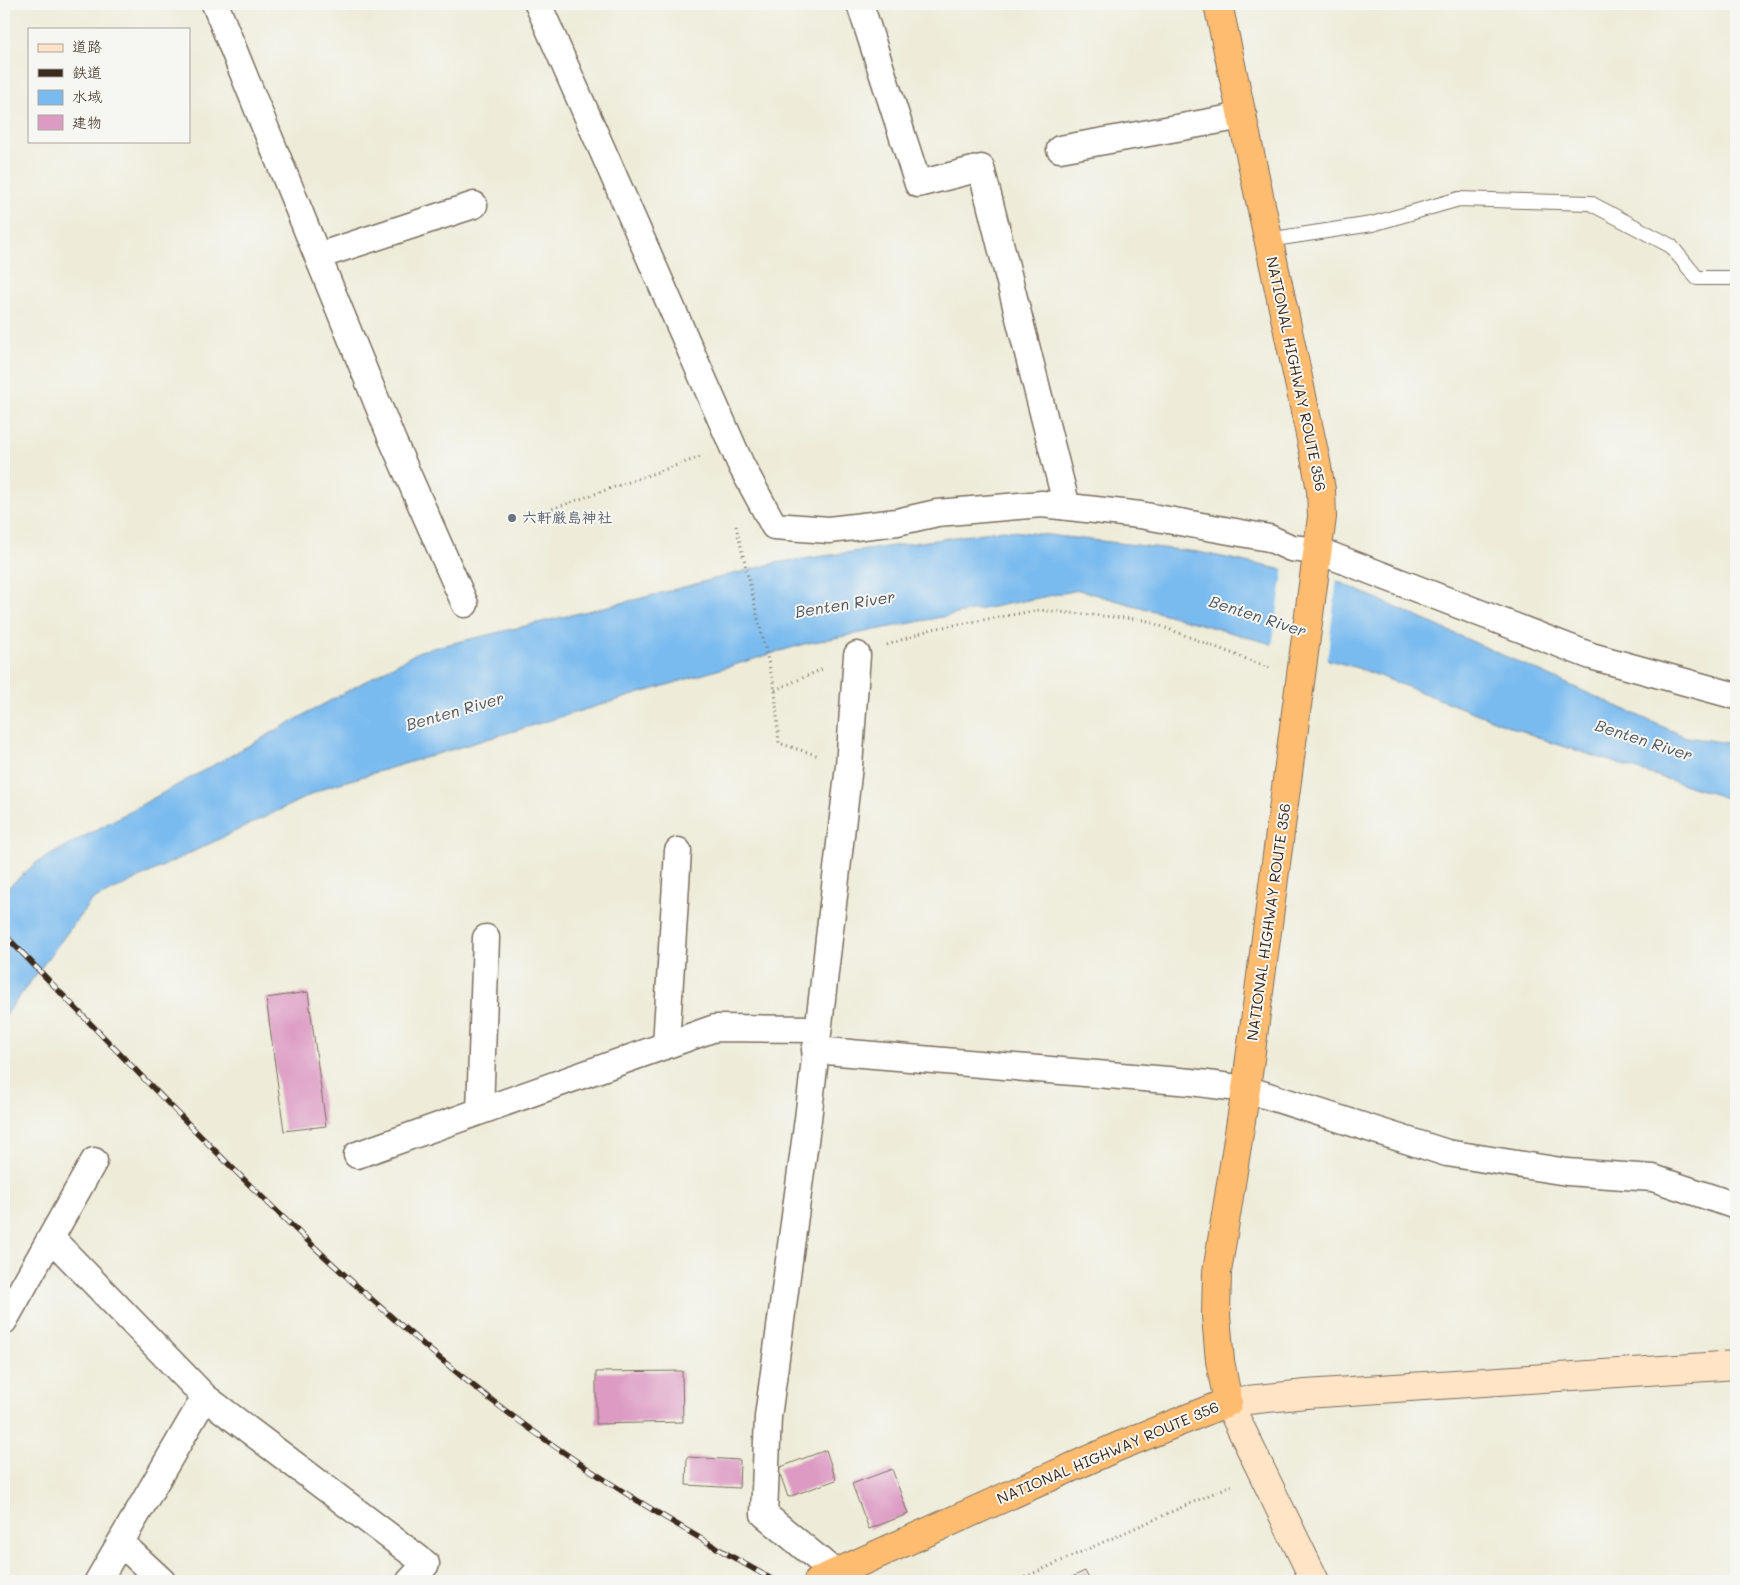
<svg xmlns="http://www.w3.org/2000/svg" width="1740" height="1585" font-family="Mali,'Klee One',sans-serif">
  <style>
    .water { fill: #7abbef; stroke: #5a7286 }
    .pier { fill: #eeecd9 }
    .building { fill: #dd9bc4 }
    .lines { fill: none; stroke-linecap: round; stroke-linejoin: round }
    .lane-casing { stroke: #7a6e5f; stroke-width: 16 }
    .street-casing { stroke: #7a6e5f; stroke-width: 29 }
    .secondary-casing { stroke: #7a6e5f; stroke-width: 30 }
    .highway-casing { stroke: #7a6e5f; stroke-width: 30 }
    .path { stroke: #7a6e5f; stroke-width: 3; stroke-dasharray: 1 4; stroke-linecap: butt }
    .lane { stroke: #fff; stroke-width: 14 }
    .street { stroke: #fff; stroke-width: 26 }
    .secondary { stroke: #ffe4c6; stroke-width: 28 }
    .highway { stroke: #febc70; stroke-width: 28 }
    .rail-casing { stroke: #3b2a1e; stroke-width: 5.5 }
    .rail { stroke: #f6f6f2; stroke-width: 4; stroke-dasharray: 11; stroke-linecap: butt }
    .worship-dot { fill: #6b7280; stroke: #f6f6f2; stroke-width: 2 }
    .labels { text-anchor: middle; stroke-width: 4; stroke-linejoin: round; paint-order: stroke }
    .street-label { font-size: 15px; fill: #3b2a1e; stroke: #f6f6f2 }
    .worship-label { font-size: 15px; font-weight: bold; fill: #5b616d; stroke: #f6f6f2; text-anchor: start }
    .water-label { font-size: 16px; font-style: italic; fill: #4e565d; stroke: #f6f6f2 }
  </style>
  <rect width="100%" height="100%" fill="#f6f6f2"/>
  <filter id="ink" filterUnits="userSpaceOnUse"><feTurbulence type="fractalNoise" baseFrequency=".02" numOctaves="2"/><feDisplacementMap in="SourceGraphic" scale="10" xChannelSelector="R" yChannelSelector="G"/><feConvolveMatrix kernelMatrix="1 2 1 2 8 2 1 2 1" color-interpolation-filters="sRGB"/></filter>
  <filter id="wash" filterUnits="userSpaceOnUse"><feTurbulence type="fractalNoise" baseFrequency=".0096" numOctaves="4" result="noise"/><feDisplacementMap in="SourceGraphic" scale="20" xChannelSelector="R" yChannelSelector="G"/><feGaussianBlur stdDeviation="1.12" result="paint"/><feColorMatrix in="noise" values="0 0 0 0 0 0 0 0 0 0 0 0 0 0 0 0 0 1.4 0 .05"/><feComposite in="paint" operator="in"/></filter>
  <g filter="url(#wash)">
    <rect width="100%" height="100%" fill="#eeecd9"/>
    <path class="water" d="M1004,530L1198,552L1337,581L1686,737L1736,744V801L1553,743L1361,669L1079,590L804,644L327,787L91,901L4,1017V891L36,863L420,651L642,598L775,563Z"/>
    <path class="pier" d="M1284,567L1337,578L1327,662L1272,646Z"/>
    <g id="blocks">
      <path class="building" d="M308,992L326,1126L284,1131L266,998Z
        M682,1371L683,1422L596,1424V1372Z
        M826,1450L836,1480L788,1497L778,1468Z
        M687,1457L740,1460L739,1488L686,1485Z
        M892,1469L908,1514L869,1529L852,1484Z
        M1085,1571L1090,1581H1063Z"/>
    </g>
  </g>
  <g filter="url(#ink)">
    <use href="#blocks" fill-opacity="0" stroke="#7a6e5f" stroke-width="1"/>
    <g class="lines">
      <g class="lane-casing">
        <path id="lane" d="M1268,240L1372,224L1459,199L1590,203L1671,246L1697,278H1736"/>
      </g>
      <g class="street-casing">
        <path id="street" d="M215,4L392,439L465,604
          M538,4L741,465L774,526L829,530L897,522L937,513L1042,504L1140,515L1269,538L1291,548L1319,551L1591,656L1736,696
          M860,4L918,184L981,168L1067,507
          M1060,149L1243,116
          M318,256L474,205
          M666,1045L678,851
          M815,1050L1191,1082L1246,1089L1447,1153L1567,1172L1653,1178L1736,1206
          M480,1111L486,938
          M357,1155L715,1028L818,1029
          M51,1238L205,1397L426,1564L410,1581
          M4,1321L94,1161
          M121,1543L162,1581
          M834,1572L764,1514L768,1417L808,1119L849,766L857,655
          M98,1581L205,1397"/>
      </g>
      <g class="secondary-casing">
        <path id="secondary" d="M1315,1581L1228,1402L1306,1394L1736,1365"/>
      </g>
      <g class="highway-casing">
        <path id="highway" d="M818,1581L1117,1447L1228,1402L1220,1361L1216,1316L1217,1272L1246,1089L1322,517L1321,490L1316,462L1218,4"/>
      </g>
      <path class="path" d="M543,512L703,456
        M736,526L775,690L779,743L819,756
        M887,645L932,629L1039,610L1145,620L1270,668
        M775,690L825,668
        M1016,1581L1234,1484"/>
      <use href="#lane" class="lane"/>
      <use href="#street" class="street"/>
      <use href="#secondary" class="secondary"/>
      <use href="#highway" class="highway"/>
      <g class="rail-casing">
        <path id="rail" d="M4,934C151,1086 296,1241 460,1375C557,1455 666,1520 775,1581"/>
      </g>
      <use href="#rail" class="rail"/>
    </g>
  </g>
  <circle class="worship-dot" cx="512" cy="518" r="5"/>
  <g class="labels">
    <g class="street-label">
      <text transform="translate(1296 374) rotate(78)" y="5">NATIONAL HIGHWAY ROUTE 356</text>
      <text transform="translate(1269 922) rotate(-82)" y="5">NATIONAL HIGHWAY ROUTE 356</text>
      <text transform="translate(1108 1453) rotate(-23)" y="5">NATIONAL HIGHWAY ROUTE 356</text>
    </g>
    <g class="worship-label">
      <text x="522" y="523">六軒厳島神社</text>
    </g>
    <g class="water-label">
      <text transform="translate(845 604) rotate(-9)" y="6">Benten River</text>
      <text transform="translate(1258 616) rotate(18)" y="6">Benten River</text>
      <text transform="translate(455 711) rotate(-16)" y="6">Benten River</text>
      <text transform="translate(1644 740) rotate(18)" y="6">Benten River</text>
    </g>
  </g>
  <rect width="1740" height="1585" fill="none" stroke="#f6f6f2" stroke-width="20"/>
  <rect x="28" y="28" width="162" height="115" fill="#f6f6f2" stroke="#aba49d"/>
  <rect x="38" y="44" width="25" height="8" fill="#ffe4c6" stroke="#aba49d"/>
  <text x="72" y="52" font-size="15" fill="#3b2a1e">道路</text>
  <rect x="38" y="69" width="25" height="8" fill="#3b2a1e" stroke="#aba49d"/>
  <text x="72" y="78" font-size="15" fill="#3b2a1e">鉄道</text>
  <rect x="38" y="90" width="25" height="15" fill="#7abbef" stroke="#aba49d"/>
  <text x="72" y="102" font-size="15" fill="#3b2a1e">水域</text>
  <rect x="38" y="115" width="25" height="15" fill="#dd9bc4" stroke="#aba49d"/>
  <text x="72" y="128" font-size="15" fill="#3b2a1e">建物</text>
</svg>
